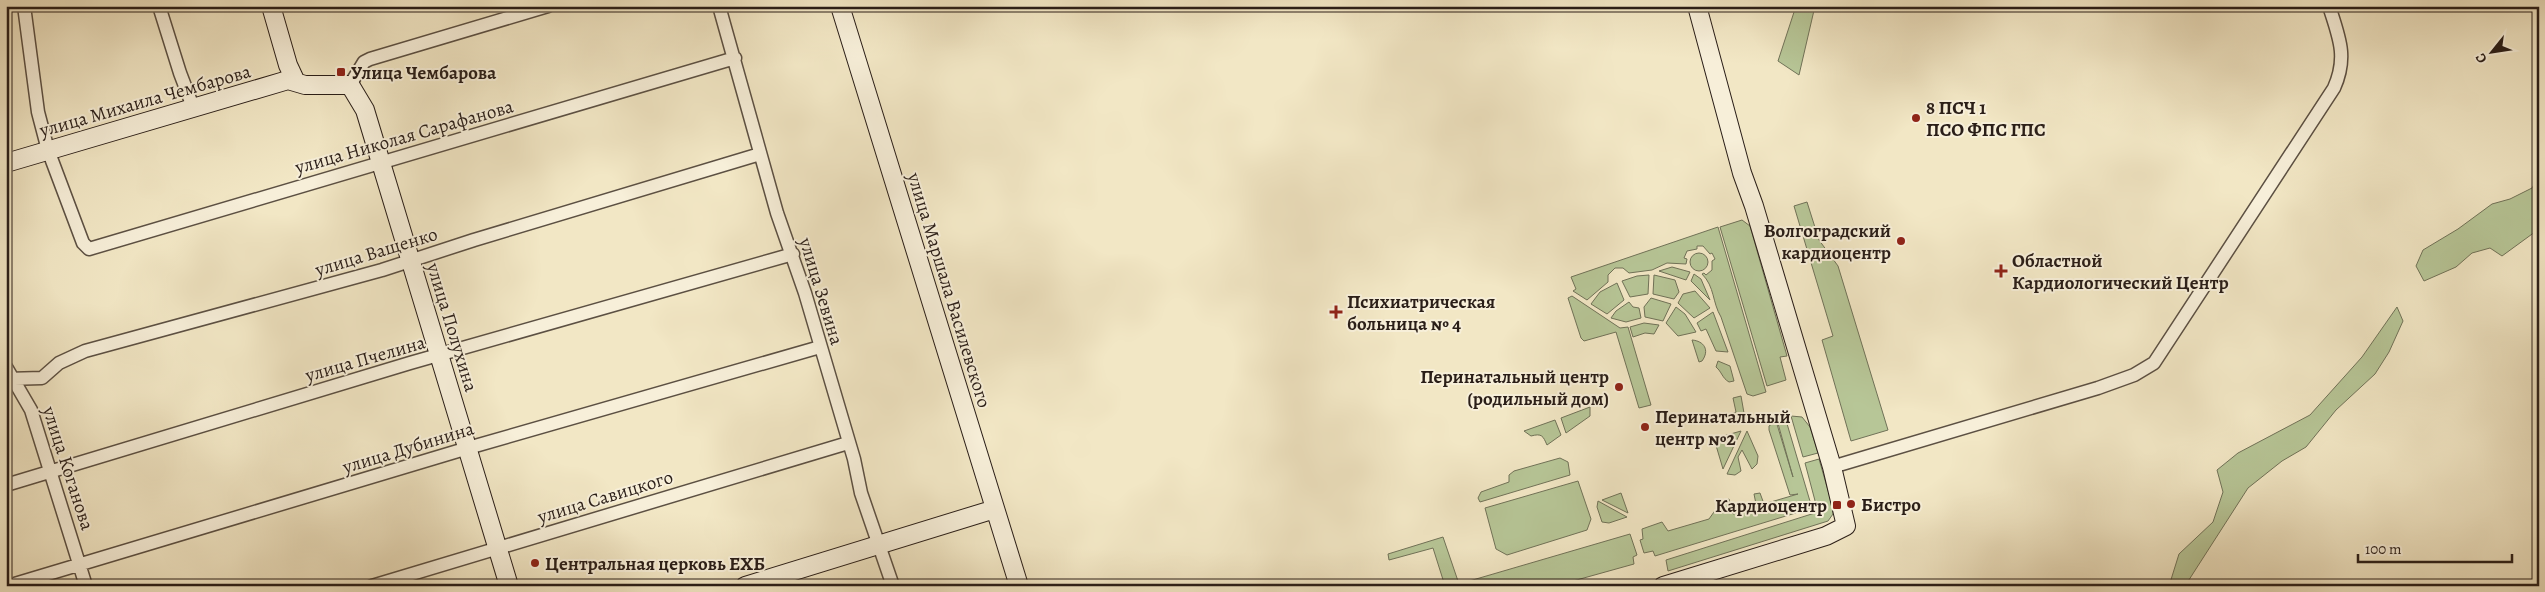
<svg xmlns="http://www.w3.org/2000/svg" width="2545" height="592" font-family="Alegreya,serif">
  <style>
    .green { fill: #b7c697; stroke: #707258 }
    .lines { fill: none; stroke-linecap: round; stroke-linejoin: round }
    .street-casing { stroke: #5c5043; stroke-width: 15 }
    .secondary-casing { stroke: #2a1e18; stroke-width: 20 }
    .street { stroke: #f7efd9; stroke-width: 12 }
    .secondary { stroke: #f7efd9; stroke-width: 18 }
    .poi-dot { fill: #8f2418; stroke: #f7efd9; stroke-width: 2 }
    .labels { text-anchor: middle; stroke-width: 4; stroke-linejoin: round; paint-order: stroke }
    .poi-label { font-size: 19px; font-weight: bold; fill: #2a1e18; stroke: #f7efd9; text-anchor: start }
    .street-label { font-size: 19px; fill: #2a1e18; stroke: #f7efd9 }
  </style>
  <rect width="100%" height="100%" fill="#f2e7c5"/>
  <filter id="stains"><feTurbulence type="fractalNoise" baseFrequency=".004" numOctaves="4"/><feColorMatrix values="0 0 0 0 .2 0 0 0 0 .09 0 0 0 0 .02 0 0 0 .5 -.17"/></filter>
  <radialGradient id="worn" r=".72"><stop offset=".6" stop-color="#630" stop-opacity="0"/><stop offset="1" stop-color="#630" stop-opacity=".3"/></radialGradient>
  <path class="green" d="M1796,6H1815L1799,75L1778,61Z
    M2539,176V229L2502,256L2490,248L2472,253L2456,267L2424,281L2416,266L2423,250L2458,229L2492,204L2510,199L2532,188Z
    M1807,202L1819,240L1838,266L1888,430L1851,441L1822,340L1833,336L1794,206Z
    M1742,220L1750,226L1787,356L1780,357L1786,380L1767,386L1720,227Z
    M1718,227L1766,392L1753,396L1747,394L1721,317C1712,302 1715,287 1702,274L1704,273L1706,275L1712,270V261L1715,259L1712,253L1710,254L1703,246H1697V249L1687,251L1684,258L1687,259L1686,264L1667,263L1652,270L1629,273L1623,268H1615L1608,275V282L1587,300L1573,291L1576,289L1571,277Z
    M1690 262a9 9 0 1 1 18 0a9 9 0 1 1-18 0Z
    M1672,267L1690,272L1686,280L1659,271Z
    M1694,274L1701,279L1710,300L1691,281Z
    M1649,275L1648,294L1630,297L1622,281L1637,276Z
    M1654,275L1675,280L1679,292L1674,299L1653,294Z
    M1617,283L1624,300L1607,314L1591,304L1600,292Z
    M1695,291L1710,308L1694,318L1678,303L1683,294Z
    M1572,296L1620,328L1628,327L1651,405L1639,408L1616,332L1584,341L1581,338L1568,298Z
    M1651,298L1671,304L1663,321L1645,317L1644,307Z
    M1629,302L1633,307L1639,308L1641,318L1626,322L1611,318L1616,311Z
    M1676,307L1685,314L1696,332L1678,336L1666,323Z
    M2397,307L2403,321L2389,352L2375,374L2336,410L2306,447L2282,461L2248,488L2185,586H2169L2179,554L2213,522L2223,492L2217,470L2238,453L2310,415L2362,357Z
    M1713,312L1728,352L1716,351L1706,329L1701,331L1697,323Z
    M1644,323L1659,325L1654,334L1645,333L1633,337L1630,327Z
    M1692,340C1704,341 1710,350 1702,361L1699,362Z
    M1718,361L1730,366L1734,381L1729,382C1722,378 1722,372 1716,367Z
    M1741,396L1744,413L1739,418L1729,422L1727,416L1736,412L1733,398Z
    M1590,407V416L1566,433L1561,418Z
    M1791,416L1802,417L1810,427L1818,453L1803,457Z
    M1785,417L1812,508L1655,556L1653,551L1644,553L1640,540L1643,539L1642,529L1662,522L1668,531L1709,519L1721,502L1729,499L1733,514L1757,509L1754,494L1760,493L1764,504L1798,494L1790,495L1769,430V426L1776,421L1793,477L1777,420Z
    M1555,420L1561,435L1547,445C1543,436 1542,433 1531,436L1524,431Z
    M1741,431L1723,469L1715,442L1720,437Z
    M1747,431L1758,456L1757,464L1752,469L1742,450L1738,457L1741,471L1735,475L1727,474Z
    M1560,458L1568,462L1570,475L1480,502L1478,498L1481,492L1509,482V475L1514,471Z
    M1819,459L1833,508V514L1828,521L1668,571L1666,560L1818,512L1805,463Z
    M1578,481L1591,519L1587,530L1507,555L1496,549L1485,508Z
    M1621,493L1628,513L1602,500Z
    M1598,501L1627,517L1609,523L1602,522L1597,507Z
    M1630,534L1637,555L1633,557L1634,564L1555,586H1445L1433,548L1389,560L1388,554L1443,537L1459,584Z"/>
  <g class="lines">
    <g class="street-casing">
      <path id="street" d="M24,6L38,112L48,150L83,243L89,249L735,58
        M159,6L180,73L193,107
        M719,6L777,213L805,293L854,459L861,493L893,586
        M350,85L364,62L370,59L548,6
        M6,367L31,410L86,586
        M6,379L42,378L59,363L85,351L382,270L474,240L760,154
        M1832,467L2098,388L2134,375L2154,363L2334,88C2348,57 2339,37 2329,6
        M6,485L410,363L793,254
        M8,586L468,448L820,347
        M372,586L848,443"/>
    </g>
    <g class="secondary-casing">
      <path id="secondary" d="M271,6L288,65L295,80
        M840,6L1019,586
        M6,163L288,80L305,85H350L365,110L509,586
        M745,586L995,509
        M1663,586L1826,536L1846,526L1832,467L1754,206L1742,173L1697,6"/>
    </g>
    <use href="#street" class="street"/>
    <use href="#secondary" class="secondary"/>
  </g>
  <g class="poi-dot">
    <rect x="336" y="67" width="10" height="10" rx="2.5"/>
    <circle cx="1916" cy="118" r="5"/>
    <circle cx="1901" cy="241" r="5"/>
    <path d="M1998.5 263.5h5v5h5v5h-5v5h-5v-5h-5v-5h5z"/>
    <path d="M1333.5 304.5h5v5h5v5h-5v5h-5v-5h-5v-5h5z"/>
    <circle cx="1619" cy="387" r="5"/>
    <circle cx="1645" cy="427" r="5"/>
    <circle cx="1851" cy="504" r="5"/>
    <rect x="1832" y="500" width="10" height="10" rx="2.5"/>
    <circle cx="535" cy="563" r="5"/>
  </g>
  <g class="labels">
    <g class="poi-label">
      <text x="351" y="79">Улица Чембарова</text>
      <text x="1926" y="114">8 ПСЧ 1<tspan x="1926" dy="22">ПСО ФПС ГПС</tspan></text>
      <text x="1891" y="237" text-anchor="end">Волгоградский<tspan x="1891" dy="22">кардиоцентр</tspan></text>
      <text x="2012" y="267">Областной<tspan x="2012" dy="22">Кардиологический Центр</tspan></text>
      <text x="1347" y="308">Психиатрическая<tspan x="1347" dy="22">больница № 4</tspan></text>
      <text x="1609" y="383" text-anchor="end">Перинатальный центр<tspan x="1609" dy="22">(родильный дом)</tspan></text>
      <text x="1655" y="423">Перинатальный<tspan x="1655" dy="22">центр №2</tspan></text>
      <text x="1861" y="511">Бистро</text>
      <text x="1827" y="512" text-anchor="end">Кардиоцентр</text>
      <text x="545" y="570">Центральная церковь ЕХБ</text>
    </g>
    <g class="street-label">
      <text transform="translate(145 100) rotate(-16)" y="7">улица Михаила Чембарова</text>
      <text transform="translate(404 136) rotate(-16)" y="7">улица Николая Сарафанова</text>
      <text transform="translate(376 251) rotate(-17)" y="7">улица Ващенко</text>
      <text transform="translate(950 290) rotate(73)" y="7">улица Маршала Василевского</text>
      <text transform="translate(822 291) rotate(73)" y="7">улица Зевина</text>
      <text transform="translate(453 327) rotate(73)" y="7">улица Полухина</text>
      <text transform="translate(365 358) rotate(-16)" y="7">улица Пчелина</text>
      <text transform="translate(408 447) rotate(-17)" y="7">улица Дубинина</text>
      <text transform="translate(69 468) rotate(72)" y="7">улица Коганова</text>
      <text transform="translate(605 496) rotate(-17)" y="7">улица Савицкого</text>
    </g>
  </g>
  <rect width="2545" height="592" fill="none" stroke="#f2e7c5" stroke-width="25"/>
  <rect x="8" y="8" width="2530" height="577" fill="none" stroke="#2a1e18" stroke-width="2.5"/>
  <rect x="12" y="12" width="2520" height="567" fill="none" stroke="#2a1e18"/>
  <g transform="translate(2492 52) rotate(240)" stroke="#f7efd9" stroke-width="4" paint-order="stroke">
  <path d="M0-4L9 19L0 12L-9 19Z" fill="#2a1e18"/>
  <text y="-8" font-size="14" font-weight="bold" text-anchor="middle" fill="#2a1e18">С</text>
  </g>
  <path d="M2358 554v8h154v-8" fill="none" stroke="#2a1e18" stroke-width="2.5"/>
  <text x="2365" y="554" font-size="15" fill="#2a1e18" stroke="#f7efd9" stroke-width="4" paint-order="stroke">100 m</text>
  <rect width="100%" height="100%" filter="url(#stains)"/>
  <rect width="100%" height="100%" fill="url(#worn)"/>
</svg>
